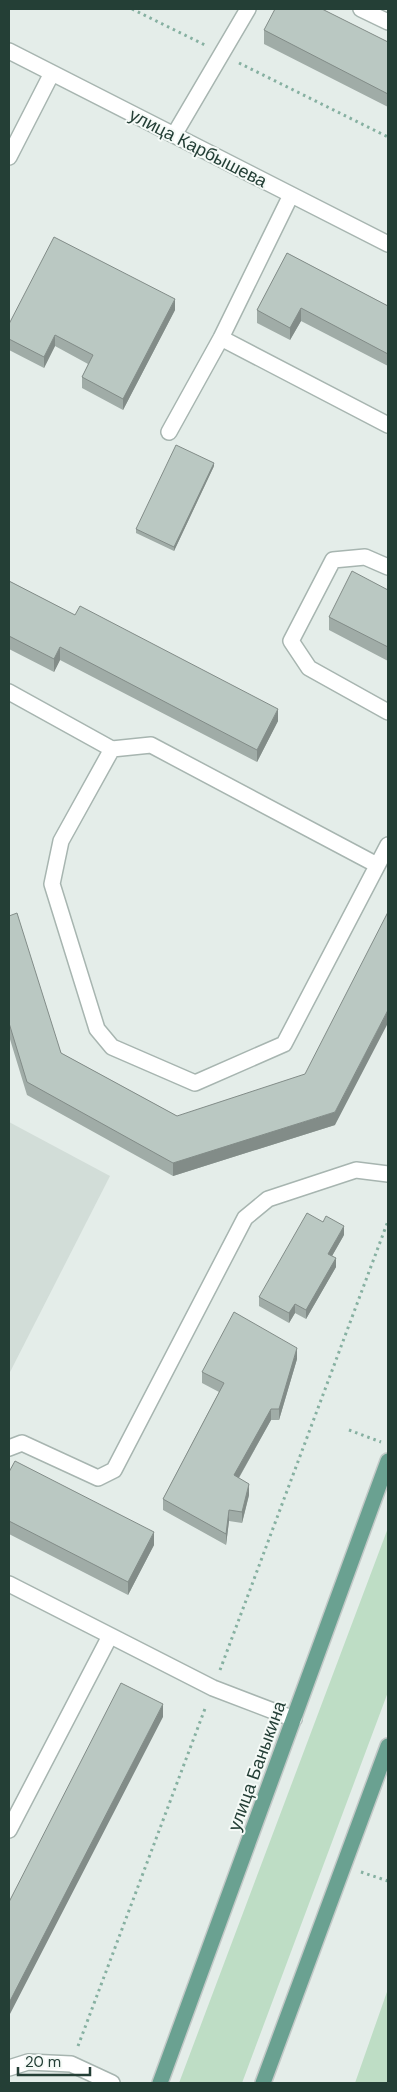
<svg xmlns="http://www.w3.org/2000/svg" width="397" height="2092" font-family="'DM Sans',sans-serif">
  <style>
    .built { fill: #d2ddd8 }
    .green { fill: #beddc5 }
    .lines { fill: none; stroke-linecap: round; stroke-linejoin: round }
    .minor-casing { stroke: #a7b5b0; stroke-width: 18 }
    .major-casing { stroke: #c2c9c7; stroke-width: 18 }
    .path { stroke: #86b0a1; stroke-width: 3; stroke-dasharray: 2.5 4; stroke-linecap: butt }
    .minor { stroke: #fff; stroke-width: 15 }
    .major { stroke: #6aa191; stroke-width: 15 }
    .wall { fill: #a0aca7 }
    .shaded-wall { fill: #828c88 }
    .building { fill: #bac8c2; stroke: #828c88 }
    .labels { text-anchor: middle; stroke-width: 4; stroke-linejoin: round; paint-order: stroke }
    .street-label { font-size: 18px; fill: #243f36; stroke: #f5faf7 }
  </style>
  <rect width="100%" height="100%" fill="#e4ede9"/>
  <path class="built" d="M9,1122L110,1176L9,1374Z"/>
  <path class="green" d="M388,1528V1692L242,2083H179Z
    M388,1989V2083H355Z"/>
  <g class="lines">
    <g class="minor-casing">
      <path id="minor" d="M361,9L388,22
        M9,51L388,244
        M174,135L248,9
        M9,157L52,73
        M221,338L388,425
        M169,432L221,338L291,195
        M388,567L365,557L333,560L291,641L309,668L388,712
        M9,692L112,749L151,745L377,865
        M112,749L61,841L52,884L97,1029L112,1047L195,1083L284,1044L388,845
        M9,1448L22,1443L98,1478L114,1470L245,1218L268,1199L356,1170L388,1174
        M9,1584L213,1688L294,1719
        M9,1830L110,1636
        M9,2068L28,2062L71,2064L112,2083"/>
    </g>
    <g class="major-casing">
      <path id="major" d="M160,2083L388,1461
        M263,2083L388,1746"/>
    </g>
    <path class="path" d="M132,9L205,45
      M239,63L388,137
      M349,1430L381,1442
      M220,1670L388,1221
      M361,1872L388,1881
      M78,2046L206,1706"/>
    <use href="#minor" class="minor"/>
    <use href="#major" class="major"/>
  </g>
  <path class="wall" d="M264,30L388,42V107L264,44Z
    M287,253L388,306V366L301,321L290,340L257,323V310Z
    M175,310L123,410L82,388V377L88,364L55,346L44,368L9,350V324Z
    M214,466L174,551L136,533V529Z
    M9,581L278,721L257,762L60,660L54,672L9,649Z
    M388,590V661L329,630V617Z
    M9,916L61,1053L177,1116L335,1125L173,1176L27,1095L9,1036Z
    M344,1235L332,1256L336,1267L306,1319L295,1313L289,1323L259,1306V1297Z
    M297,1359L279,1420H271L239,1478L249,1495L242,1523L229,1521L226,1545L163,1510V1499L219,1392L202,1383V1372Z
    M9,1472L154,1545L128,1595L9,1534Z"/>
  <path class="shaded-wall" d="M175,299V310L123,410V399Z
    M301,308V321L290,340V328Z
    M55,335V346L44,368V357Z
    M214,463V466L174,551V547Z
    M60,647V660L54,672V659Z
    M278,709V721L257,762V750Z
    M388,1010V1023L335,1125L173,1176V1163L335,1112Z
    M344,1226V1235L328,1263V1254Z
    M336,1258V1267L306,1319V1310Z
    M295,1304V1313L289,1323V1313Z
    M297,1348V1359L279,1420V1409Z
    M271,1409V1420L234,1486V1475Z
    M249,1484V1495L242,1523V1512Z
    M229,1510V1521L226,1545V1534Z
    M154,1532V1545L128,1595V1582Z
    M163,1704V1717L10,2014L9,2015V2001Z"/>
  <path class="building" d="M275,9H322L388,42V94L264,30Z
    M54,237L175,299L123,399L82,377L93,355L55,335L44,357L9,339V324Z
    M287,253L388,306V354L301,308L290,328L257,310Z
    M176,445L214,463L174,547L136,529Z
    M352,571L388,590V647L329,617Z
    M9,581L75,615L80,606L278,709L257,750L60,647L54,659L9,636Z
    M388,912V1010L335,1112L173,1163L27,1082L9,1023V916L17,913L61,1053L177,1116L305,1074Z
    M307,1213L323,1222L326,1216L344,1226L328,1254L336,1258L306,1310L295,1304L289,1313L259,1297Z
    M234,1312L297,1348L279,1409H271L234,1475L249,1484L242,1512L229,1510L226,1534L163,1499L224,1383L202,1372Z
    M15,1461L154,1532L128,1582L9,1521V1472Z
    M121,1683L163,1704L10,2001H9V1902Z"/>
  <g class="labels">
    <g class="street-label">
      <text transform="translate(198 148) rotate(27)" y="6">улица Карбышева</text>
      <text transform="translate(257 1766) rotate(-70)" y="6">улица Баныкина</text>
    </g>
  </g>
  <rect width="397" height="2092" fill="none" stroke="#243f36" stroke-width="20"/>
  <path d="M18 2067v8h72v-8" fill="none" stroke="#243f36" stroke-width="2.5"/>
  <text x="25" y="2067" font-size="15" fill="#243f36" stroke="#f5faf7" stroke-width="4" paint-order="stroke">20 m</text>
</svg>
